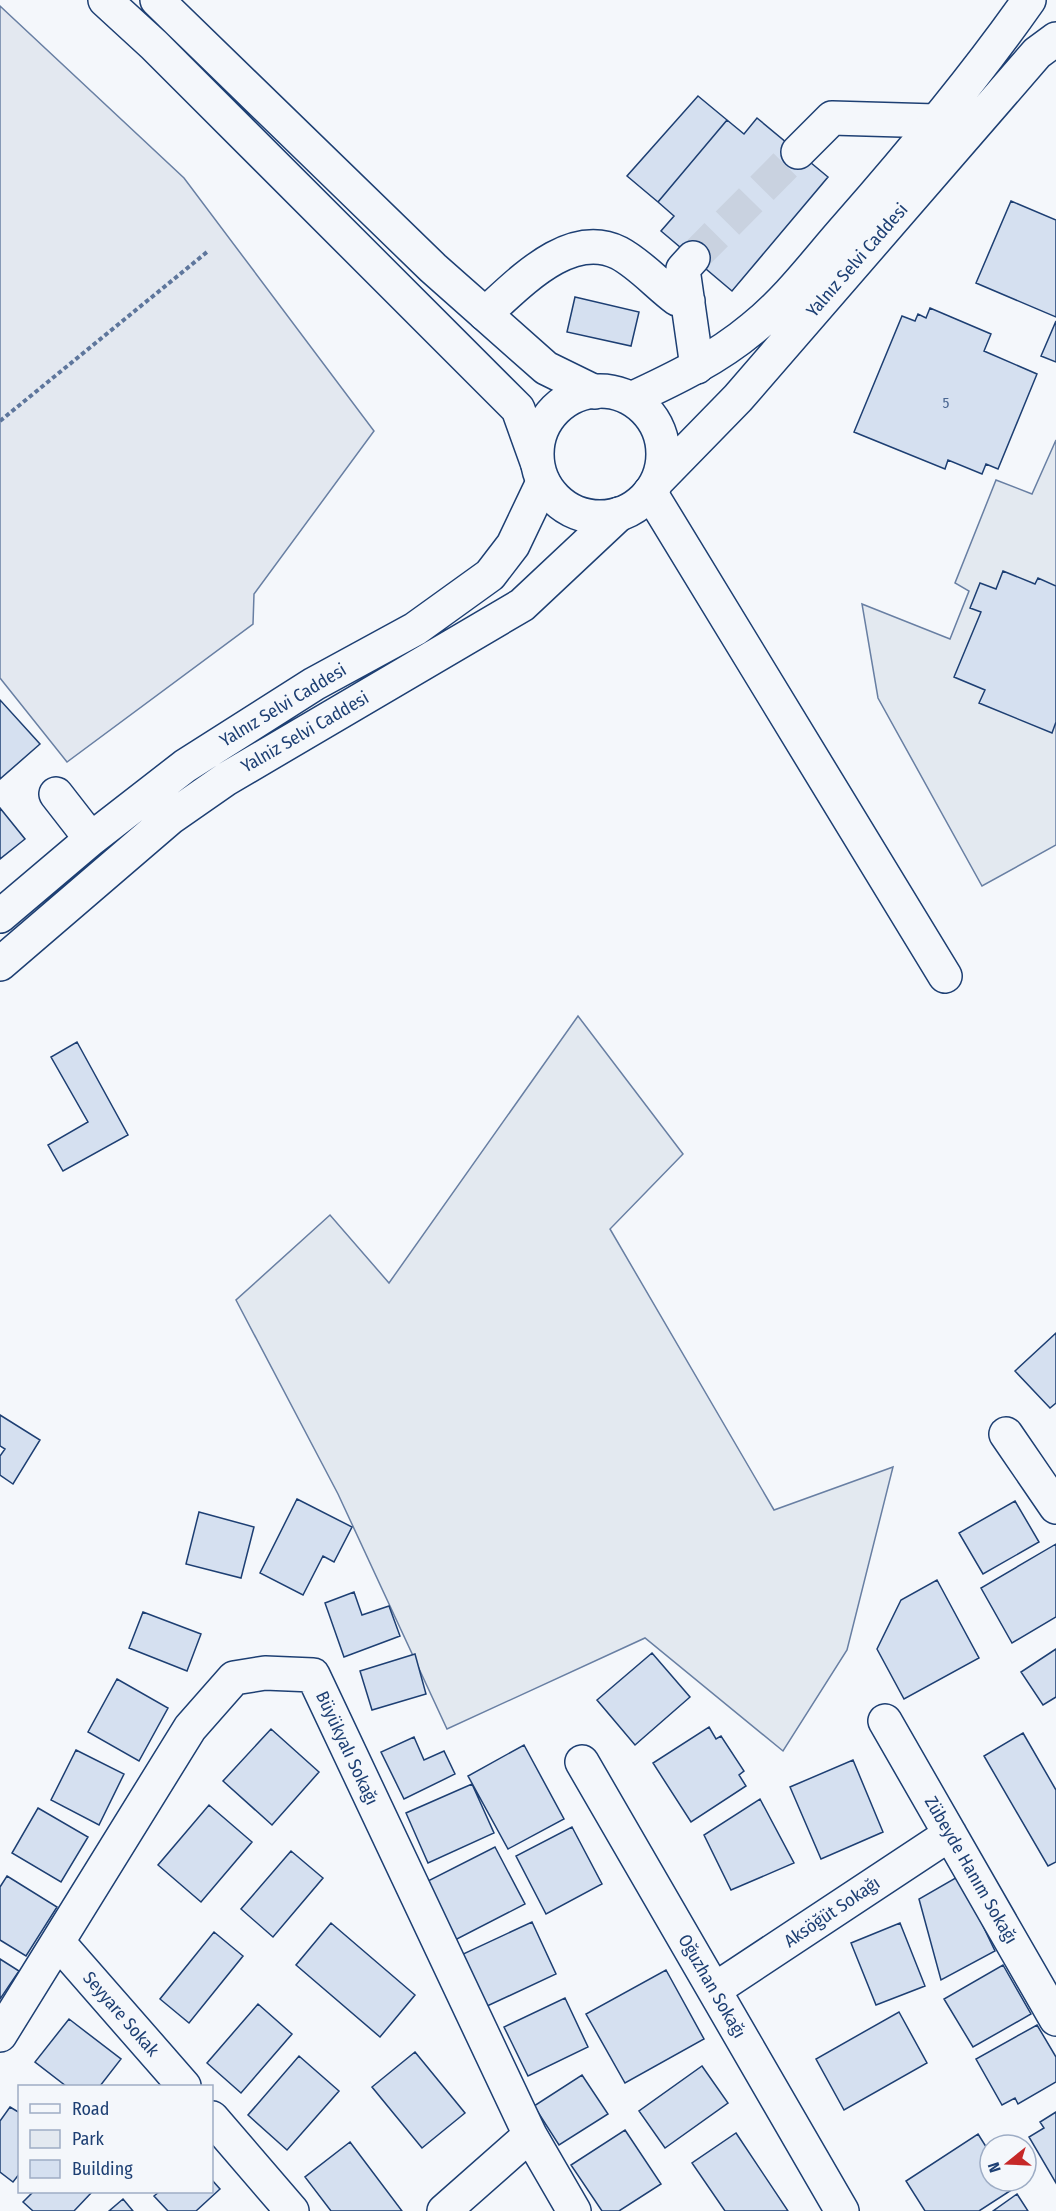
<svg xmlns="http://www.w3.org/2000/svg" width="1056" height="2211" font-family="'Fira Sans Condensed',sans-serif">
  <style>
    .green { fill: #e3e9f0; stroke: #687fa3; stroke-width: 1.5 }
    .parking { fill: #e3e8f0; stroke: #687fa3; stroke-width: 1.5 }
    .building { fill: #d5e0f0; stroke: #1d3f73; stroke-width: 1.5 }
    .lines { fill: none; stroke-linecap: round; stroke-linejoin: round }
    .minor-tunnel { stroke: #c9d2e0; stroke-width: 33; stroke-dasharray: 33 16; stroke-linecap: butt }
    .minor-casing { stroke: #1d3f73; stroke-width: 36 }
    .major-casing { stroke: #1d3f73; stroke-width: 36 }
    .highway-casing { stroke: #1d3f73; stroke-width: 36 }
    .path { stroke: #5e769c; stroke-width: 4; stroke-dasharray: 4.5 3; stroke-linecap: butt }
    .minor { stroke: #f4f7fb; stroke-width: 33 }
    .major { stroke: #f4f7fb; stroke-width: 33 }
    .highway { stroke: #f4f7fb; stroke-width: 33 }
    .labels { text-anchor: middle; stroke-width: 4.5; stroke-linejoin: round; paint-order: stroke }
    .number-label { font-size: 15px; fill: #4b6792 }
    .street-label { font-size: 18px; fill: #1d3f73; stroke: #f4f7fb }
  </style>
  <rect width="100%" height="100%" fill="#f4f7fb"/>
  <path class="green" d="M1056,440V845L982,886L878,698L862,604L950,639L969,591L955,583L996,480L1032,494Z
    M578,1016L683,1154L610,1229L774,1510L893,1467L847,1650L783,1751L645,1638L447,1729L338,1494L236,1300L330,1215L389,1283Z"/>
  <path class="parking" d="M0,6L184,178L374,431L254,594L253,624L67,762L0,678Z"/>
  <path class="building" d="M698,96L727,120L658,202L627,176Z
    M757,118L828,177L732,291L661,231L674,216L658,202L727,120L744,134Z
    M1011,201L1056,220V317L976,283Z
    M575,297L639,312L631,346L567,332Z
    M930,308L991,334L984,351L1037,374L998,469L986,464L982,474L948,460L945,469L854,432L902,316L915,321L918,314L926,318Z
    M1056,321V362L1041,356Z
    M1003,571L1035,584L1038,578L1056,586V722L1052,733L979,703L985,690L954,677L981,612L970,608L980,583L996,589Z
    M0,700L40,744L0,779Z
    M0,808L25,839L0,859Z
    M77,1042L128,1135L63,1171L48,1145L88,1122L51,1057Z
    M1056,1333V1403L1050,1408L1015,1371Z
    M0,1415L40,1440L13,1484L0,1475V1456L5,1449L0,1446Z
    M297,1499L352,1527L334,1562L323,1556L303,1595L260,1573Z
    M1015,1501L1039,1542L983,1574L959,1533Z
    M199,1512L254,1527L241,1578L186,1564Z
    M1056,1544V1617L1012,1643L981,1588Z
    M937,1580L979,1658L904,1699L877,1649L901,1600Z
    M354,1592L362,1615L389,1606L400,1636L344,1657L325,1603Z
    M143,1612L201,1634L187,1671L129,1648Z
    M1056,1649V1697L1043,1705L1021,1672Z
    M652,1653L690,1697L635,1745L597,1700Z
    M415,1654L426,1694L372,1710L360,1671Z
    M117,1679L168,1708L139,1761L88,1732Z
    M709,1727L716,1739L721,1736L744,1771L739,1775L746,1786L691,1822L653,1763Z
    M271,1729L319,1772L272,1825L223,1781Z
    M1023,1733L1056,1790V1862L1048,1866L984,1756Z
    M414,1737L424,1760L444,1751L455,1774L404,1799L381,1752Z
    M524,1745L564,1819L508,1849L468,1776Z
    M76,1750L124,1774L99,1825L51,1800Z
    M853,1760L883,1832L821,1859L790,1787Z
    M472,1784L494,1833L428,1863L406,1813Z
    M760,1799L794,1863L731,1890L704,1835Z
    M209,1805L252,1842L201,1902L158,1865Z
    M38,1808L88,1837L61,1882L12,1853Z
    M572,1827L602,1884L546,1914L516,1856Z
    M495,1847L525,1904L455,1940L426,1882Z
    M291,1851L323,1878L273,1937L241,1909Z
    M7,1876L57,1907L26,1956L0,1940V1887Z
    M959,1876L995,1951L941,1980L919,1899Z
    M532,1922L556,1974L485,2007L461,1955Z
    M331,1923L415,1995L380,2037L296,1965Z
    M900,1923L925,1986L876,2005L851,1943Z
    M214,1932L243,1956L189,2023L160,1999Z
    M0,1959L19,1971L0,1999Z
    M1003,1965L1031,2014L973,2047L944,1999Z
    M666,1970L704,2039L625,2083L586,2014Z
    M565,1998L588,2047L528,2076L504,2027Z
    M258,2004L292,2034L241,2093L207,2063Z
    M899,2012L927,2063L844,2110L816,2059Z
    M69,2019L121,2059L100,2086H66L35,2062Z
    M1037,2025L1056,2057V2082L1018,2104L1015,2098L1002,2105L976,2059Z
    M415,2052L465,2113L422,2148L372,2087Z
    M299,2056L339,2091L287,2150L248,2115Z
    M702,2066L728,2103L665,2148L639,2111Z
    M582,2075L608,2114L559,2145L534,2106Z
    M10,2107L20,2113V2173L13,2182L0,2172V2121Z
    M1056,2112V2183L1029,2137L1044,2128L1040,2122Z
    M625,2130L661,2184L619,2211H602L571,2165Z
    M736,2133L788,2211H725L692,2163Z
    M978,2134L990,2153V2181H1008L1013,2189L979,2211H925L906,2181Z
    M350,2142L402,2211H331L305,2177Z
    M212,2180L220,2189L196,2211H168L154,2196L159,2192H212Z
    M33,2192H92L74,2211H33L23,2202Z
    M1017,2194L1028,2211H993Z
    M123,2199L133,2211H109Z"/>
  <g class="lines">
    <path class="minor-tunnel" d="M693,258L798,152"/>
    <g class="minor-casing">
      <path id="minor" d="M798,152L832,118L936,121
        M693,258L683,269L697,367
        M485,314C518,285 569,228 619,253C640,264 658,285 677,299L688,301
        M650,492L945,976
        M56,794L91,839
        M0,916L91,839L185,766L314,684L415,629L490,575L513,545L543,482
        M0,964L170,818L226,779L522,605L619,514
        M1006,1434L1056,1507
        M885,1721L1056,2019
        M582,1762L842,2211
        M58,1942L184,2086
        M714,1990L950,1834
        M0,2035L190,1728L234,1678L265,1673L313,1675L530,2135L574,2211
        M212,2118L292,2211
        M444,2211L530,2135"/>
    </g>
    <g class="major-casing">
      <path id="major" d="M537 454a63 63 0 1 1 126 0a63 63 0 1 1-126 0Z
        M631,399C674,379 716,359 753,328C788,300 816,262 846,228C910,155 973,80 1029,0
        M657,481L738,398L1037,53L1056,39"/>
    </g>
    <g class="highway-casing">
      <path id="highway" d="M105,0L154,45L518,409L537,462
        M157,0L433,268L546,368L595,392"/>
    </g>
    <path class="path" d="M0,421L207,252"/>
    <use href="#minor" class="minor"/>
    <use href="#major" class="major"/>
    <use href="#highway" class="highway"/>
  </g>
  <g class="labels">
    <g class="number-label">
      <text x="946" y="408">5</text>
    </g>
    <g class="street-label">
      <text transform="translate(857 260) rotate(-49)" y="6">Yalnız Selvi Caddesi</text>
      <text transform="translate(283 705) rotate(-31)" y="6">Yalnız Selvi Caddesi</text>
      <text transform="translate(305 732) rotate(-30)" y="6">Yalniz Selvi Caddesi</text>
      <text transform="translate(347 1748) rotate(65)" y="6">Büyükyalı Sokağı</text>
      <text transform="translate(971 1870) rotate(60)" y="6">Zübeyde Hanım Sokağı</text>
      <text transform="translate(832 1912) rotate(-34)" y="6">Aksöğüt Sokağı</text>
      <text transform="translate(712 1986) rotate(60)" y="6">Oğuzhan Sokağı</text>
      <text transform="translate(121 2014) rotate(49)" y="6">Seyyare Sokak</text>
    </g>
  </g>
  <rect x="18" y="2085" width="195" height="108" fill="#f4f7fb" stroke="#9eadc5" stroke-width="1.5"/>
  <rect x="30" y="2104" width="30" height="9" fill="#f4f7fb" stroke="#9eadc5" stroke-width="1.5"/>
  <text x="72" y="2115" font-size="18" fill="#1d3f73">Road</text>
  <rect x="30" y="2130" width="30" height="18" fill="#e3e9f0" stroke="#9eadc5" stroke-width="1.5"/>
  <text x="72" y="2145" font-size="18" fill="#1d3f73">Park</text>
  <rect x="30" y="2160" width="30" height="18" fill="#d5e0f0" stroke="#9eadc5" stroke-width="1.5"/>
  <text x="72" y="2175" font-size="18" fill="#1d3f73">Building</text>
  <g transform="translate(1008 2163) rotate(252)"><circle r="28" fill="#f4f7fb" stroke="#9eadc5" stroke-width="1.5"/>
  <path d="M0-4.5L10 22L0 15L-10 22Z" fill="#c62828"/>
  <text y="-9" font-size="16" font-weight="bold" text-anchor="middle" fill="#1d3f73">N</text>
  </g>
</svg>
